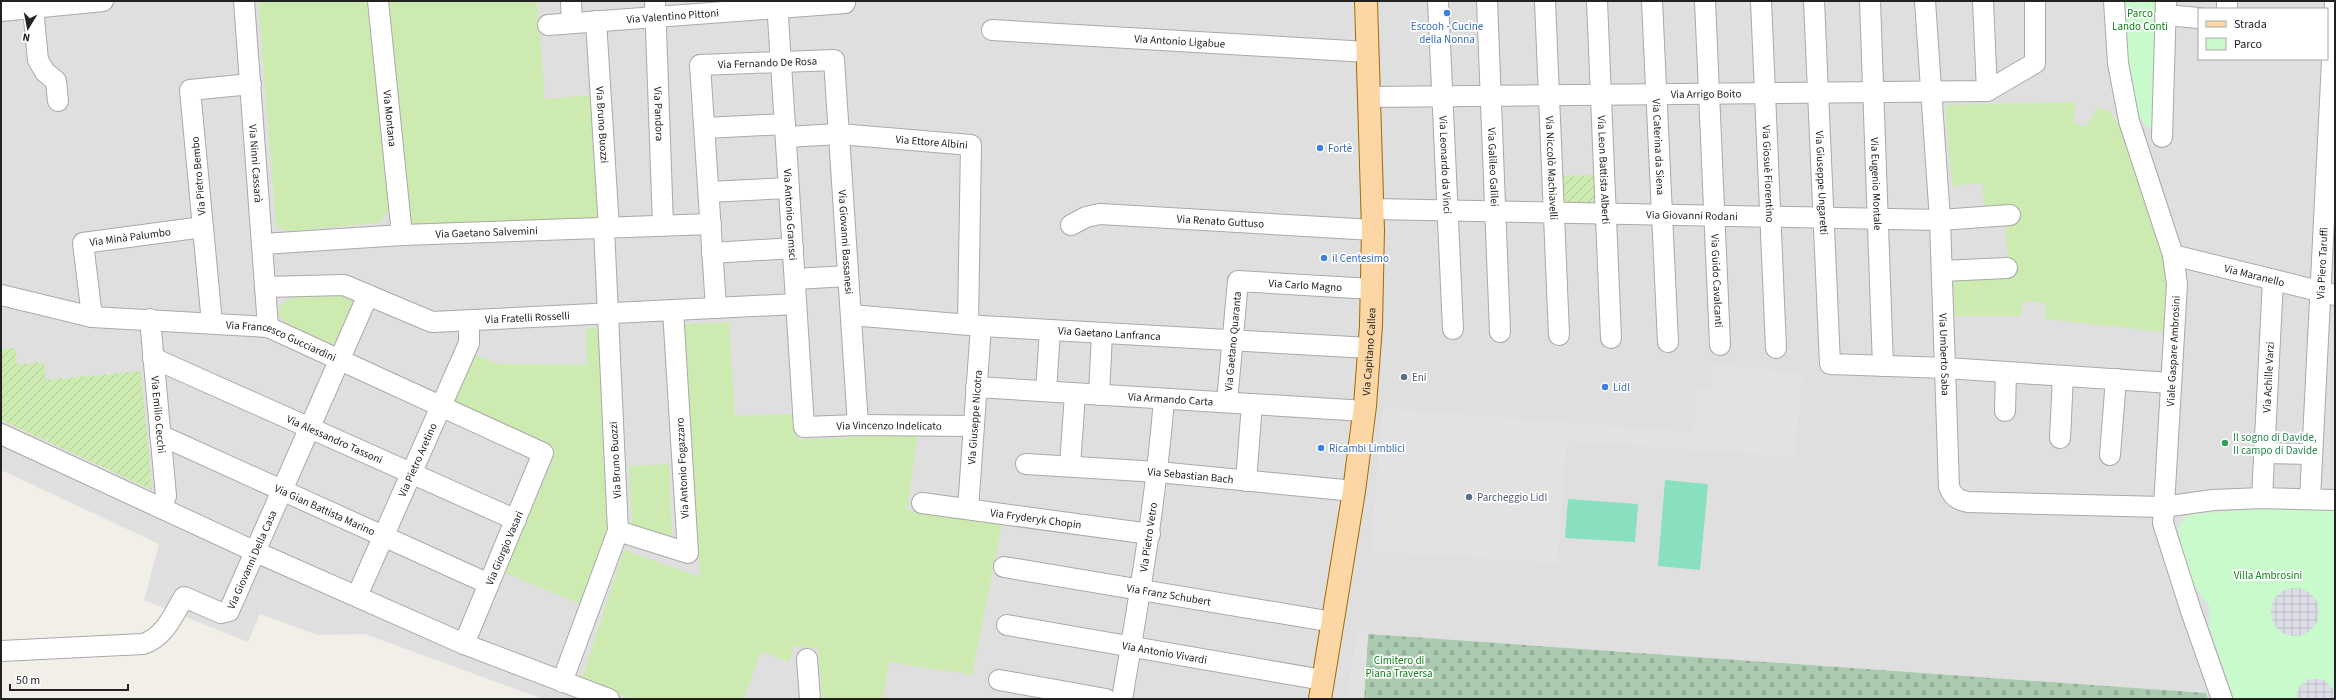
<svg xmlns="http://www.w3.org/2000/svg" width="2336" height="700" font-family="'Source Sans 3',sans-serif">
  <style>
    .residential { fill: #e0dfdf; fill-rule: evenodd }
    .grass { fill: #cdebb0 }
    .cemetery { fill: url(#cemetery-stones) }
    .park { fill: #c8facc }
    .garden { fill: url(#garden-furrows) }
    .pitch { fill: #88e0be }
    .parking { fill: #e2e2e2 }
    .plaza { fill: url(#plaza-grid) }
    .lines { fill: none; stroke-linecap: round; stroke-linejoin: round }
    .minor-casing { stroke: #a9a9a9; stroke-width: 22 }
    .major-casing { stroke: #a06b00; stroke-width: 24 }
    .minor { stroke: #fff; stroke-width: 20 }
    .major { stroke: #fcd6a4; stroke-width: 22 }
    .shop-dot { fill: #3f7fe0; stroke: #fff; stroke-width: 1.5 }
    .service-dot { fill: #5c6f8a; stroke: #fff; stroke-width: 1.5 }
    .leisure-dot { fill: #2e9e5b; stroke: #fff; stroke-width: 1.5 }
    .labels { text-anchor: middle; stroke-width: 3.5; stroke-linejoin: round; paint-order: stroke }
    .park-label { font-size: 11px; fill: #0c8416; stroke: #fff }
    .street-label { font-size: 11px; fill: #222; stroke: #fff }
    .shop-label { font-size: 11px; fill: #366cbe; stroke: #fff; text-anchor: start }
    .service-label { font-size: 11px; fill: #4e5e75; stroke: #fff; text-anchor: start }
    .leisure-label { font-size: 11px; fill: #27864d; stroke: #fff; text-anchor: start }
  </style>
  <defs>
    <pattern id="cemetery-stones" width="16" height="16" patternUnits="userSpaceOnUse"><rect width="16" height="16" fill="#aacbaf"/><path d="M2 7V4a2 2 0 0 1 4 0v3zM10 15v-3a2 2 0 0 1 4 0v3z" fill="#92ae96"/></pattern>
    <pattern id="garden-furrows" width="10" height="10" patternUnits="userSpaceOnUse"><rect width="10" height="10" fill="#cdebb0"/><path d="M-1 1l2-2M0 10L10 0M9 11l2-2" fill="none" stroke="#b0c997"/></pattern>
    <pattern id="plaza-grid" width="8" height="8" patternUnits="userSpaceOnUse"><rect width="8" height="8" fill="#dddde8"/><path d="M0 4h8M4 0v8" fill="none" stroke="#bdbdc7"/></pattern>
  </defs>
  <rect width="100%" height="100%" fill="#f2efe9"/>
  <path class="residential" d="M1,1H2335V699H543L365,634L318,635L260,614L248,642L144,600L159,544L1,470ZM2199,9H2327V59H2199Z"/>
  <path class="grass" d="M258,1H370L392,204L387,214L378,223L291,231L282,230L276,225Z
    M385,1H537L545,99L595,95L602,215L596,220L409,227Z
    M2076,102L2073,122L2086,127L2098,107L2109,111L2127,137L2160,242L2166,274L2165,332L2045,319L2046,303L2023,301L2021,316H1955L1953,270L2008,261L2005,221L1985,217L1982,183L1952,186L1945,105Z
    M330,290L355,299L336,345H332L291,328L278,314L280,305L300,292Z
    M729,322L735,416L796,414L798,440L918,433L907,510L1002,525L972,675L889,662L883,699H822L818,649L794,646L789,662L761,651L744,699H632L581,681L624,550L700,577L684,324Z
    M586,328L606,329L613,522L582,605L504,572L553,460V453L550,448L450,404L472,353L498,364L587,365Z
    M669,464L672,537L632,528L629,466Z"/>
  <path class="cemetery" d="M1368,634L2206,693L2208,699H1364Z"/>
  <path class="park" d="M2123,1H2159L2154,132C2150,128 2144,124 2141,119C2123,93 2124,32 2123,1Z
    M2281,507L2335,509V699H2234L2209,627L2210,607L2193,584L2184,560L2178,528L2187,516L2195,514Z"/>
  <path class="garden" d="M1599,175V202L1557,203L1556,176Z
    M15,348L17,365L44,362L46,380L141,371L152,490L1,420V349Z"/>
  <path class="pitch" d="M1665,480L1708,484L1700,570L1658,566Z
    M1568,499L1638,504L1635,542L1565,538Z"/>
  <path class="parking" d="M1714,364L1802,373L1795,457L1567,441L1557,563L1370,551L1383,408L1694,432L1698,387L1712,388Z
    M1357,633L1368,634L1364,699H1346Z"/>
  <path class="plaza" d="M2271 612a24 24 0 1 1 48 0a24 24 0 1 1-48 0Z
    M2309,679H2320L2325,681L2333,689L2335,699H2295L2299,687Z"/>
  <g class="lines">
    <g class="minor-casing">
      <g id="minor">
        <path id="s1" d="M244,1L268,327"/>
        <path id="s2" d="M378,1L402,235"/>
        <path d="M571,1L572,23"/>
        <path id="s3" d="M655,1L663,226"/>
        <path id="s4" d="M777,1L804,427L858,425L974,426"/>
        <path id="s5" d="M1438,1L1453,329"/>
        <path id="s6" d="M1487,1L1500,332"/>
        <path id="s7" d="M1545,1L1559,335"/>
        <path id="s8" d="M1597,1L1611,338"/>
        <path id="s9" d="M1652,1L1668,342"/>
        <path id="s10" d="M1705,1L1720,345"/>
        <path id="s11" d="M1761,1L1776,348"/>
        <path id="s12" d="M1814,1L1830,364L1946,368L2171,383"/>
        <path id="s13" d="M1870,1L1883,366"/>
        <path id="s14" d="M1925,1L1940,220L1949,487C1953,497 1958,500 1968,502L2163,507L2213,500L2262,498L2335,500"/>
        <path d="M1983,1L1987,91"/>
        <path d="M2114,1L2118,63L2129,121L2173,255L2177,284L2163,523L2191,611L2222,699"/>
        <path d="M33,8L38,60L45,72L56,81L58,101"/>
        <path d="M2227,9V1"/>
        <path d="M1,11L103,1"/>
        <path d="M2165,15L2199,18"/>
        <path id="s15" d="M596,21L609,228"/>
        <path id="s16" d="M548,25L845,3"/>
        <path id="s17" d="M992,30L1368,52"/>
        <path id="s18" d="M1370,97L1987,91L2035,63V1"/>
        <path d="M705,128L785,124"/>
        <path id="s19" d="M786,137L839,134L971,145L968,324"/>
        <path d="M2162,137L2166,1"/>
        <path d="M709,192L789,188"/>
        <path id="s20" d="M1373,209L1940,220L2010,215"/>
        <path id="s21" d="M1071,225L1086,217L1100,214L1373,230"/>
        <path id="s22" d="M263,244L402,235L711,224"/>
        <path d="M712,253L793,248"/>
        <path id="s23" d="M2173,255L2335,295"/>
        <path d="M1942,271L2007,268"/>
        <path d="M795,279L848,276"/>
        <path id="s24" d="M265,287L344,285L432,322L796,304"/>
        <path id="s25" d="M1,295L92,317L268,327L543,453L464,644"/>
        <path id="s26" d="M716,308L700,65L834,60L858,425"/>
        <path id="s27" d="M851,315L981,326L1369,348"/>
        <path id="s28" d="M92,317L83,243L203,227"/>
        <path id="s29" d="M150,319L166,496L161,508"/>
        <path d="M212,323L190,90L251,84"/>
        <path id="s30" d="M153,358L516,520"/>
        <path id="s31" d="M976,387L1365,411"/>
        <path d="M1046,391L1050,330"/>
        <path d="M1099,395L1102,333"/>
        <path id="s32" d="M1227,402L1238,281L1372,289"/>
        <path d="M2005,411L2006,372"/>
        <path d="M1,434L256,552L464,644L609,699"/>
        <path id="s33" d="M160,435L489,584"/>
        <path d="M2060,438L2063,376"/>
        <path d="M2264,453L2312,454"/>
        <path d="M2110,455L2116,379"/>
        <path id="s34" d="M1026,464L1158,472L1354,491"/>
        <path d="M1070,466L1075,394"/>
        <path d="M1246,481L1252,404"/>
        <path id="s35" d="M2262,498L2273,280"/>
        <path id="s36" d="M2310,499L2335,1"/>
        <path id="s37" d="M922,503L1150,534"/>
        <path id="s38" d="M968,509L981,326"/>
        <path d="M618,531L688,553L673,310"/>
        <path id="s39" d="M1004,567L1333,622"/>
        <path id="s40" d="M357,596L469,343V322"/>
        <path id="s41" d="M1007,625L1323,680"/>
        <path id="s42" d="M1,651L143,644C165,637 173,615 184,597L221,613L229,611L368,295"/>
        <path d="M807,659L810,699"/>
        <path d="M999,680L1106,699"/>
        <path d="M562,682L618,531L604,228"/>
        <path id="s43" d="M1122,699C1139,599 1156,500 1164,399"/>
      </g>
    </g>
    <g class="major-casing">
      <g id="major">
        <path id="s44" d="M1320,699L1354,491L1365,406L1371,325L1373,230L1366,1"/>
      </g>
    </g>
    <use href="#minor" class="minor"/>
    <use href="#major" class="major"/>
  </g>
  <g class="shop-dot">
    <circle cx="1447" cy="13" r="4"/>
    <circle cx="1320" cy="148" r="4"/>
    <circle cx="1324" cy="258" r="4"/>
    <circle cx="1605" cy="387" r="4"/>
    <circle cx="1321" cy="448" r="4"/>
  </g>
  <g class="service-dot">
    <circle cx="1404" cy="377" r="4"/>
    <circle cx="1469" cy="497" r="4"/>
  </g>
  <circle class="leisure-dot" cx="2225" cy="443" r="4"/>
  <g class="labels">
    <g class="park-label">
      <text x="2140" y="17">Parco<tspan x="2140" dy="13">Lando Conti</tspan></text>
      <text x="2268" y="579">Villa Ambrosini</text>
      <text x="1399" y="664">Cimitero di<tspan x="1399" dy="13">Piana Traversa</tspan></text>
    </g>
    <g class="street-label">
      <text dy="4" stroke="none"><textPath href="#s16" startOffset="125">Via Valentino Pittoni</textPath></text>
      <text dy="4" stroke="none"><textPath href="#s17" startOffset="188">Via Antonio Ligabue</textPath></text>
      <text dy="4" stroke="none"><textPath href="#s26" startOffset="311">Via Fernando De Rosa</textPath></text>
      <text dy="4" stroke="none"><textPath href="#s18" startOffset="336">Via Arrigo Boito</textPath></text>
      <text dy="4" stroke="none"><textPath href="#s3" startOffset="113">Via Pandora</textPath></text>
      <text dy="4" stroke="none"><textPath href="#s2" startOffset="118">Via Montana</textPath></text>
      <text dy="4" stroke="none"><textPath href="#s15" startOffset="104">Via Bruno Buozzi</textPath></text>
      <text dy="4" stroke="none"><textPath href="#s19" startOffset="146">Via Ettore Albini</textPath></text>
      <text dy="4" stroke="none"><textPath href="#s9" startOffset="146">Via Caterina da Siena</textPath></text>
      <text dy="4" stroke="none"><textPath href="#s1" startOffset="163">Via Ninni Cassarà</textPath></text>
      <text dy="4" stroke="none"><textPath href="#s5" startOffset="164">Via Leonardo da Vinci</textPath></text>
      <text dy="4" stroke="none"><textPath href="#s6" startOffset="166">Via Galileo Galilei</textPath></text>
      <text dy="4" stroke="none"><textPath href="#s7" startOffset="167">Via Niccolò Machiavelli</textPath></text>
      <text dy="4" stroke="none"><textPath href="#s8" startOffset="169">Via Leon Battista Alberti</textPath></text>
      <text dy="4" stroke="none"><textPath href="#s11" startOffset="173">Via Giosuè Fiorentino</textPath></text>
      <text transform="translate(198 176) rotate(-95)" y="4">Via Pietro Bembo</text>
      <text dy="4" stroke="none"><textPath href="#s12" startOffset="182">Via Giuseppe Ungaretti</textPath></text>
      <text dy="4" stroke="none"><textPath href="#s13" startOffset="183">Via Eugenio Montale</textPath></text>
      <text dy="4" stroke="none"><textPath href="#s4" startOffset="214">Via Antonio Gramsci</textPath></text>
      <text dy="4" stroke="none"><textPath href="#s20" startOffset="319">Via Giovanni Rodani</textPath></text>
      <text dy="4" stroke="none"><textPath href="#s21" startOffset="152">Via Renato Guttuso</textPath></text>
      <text dy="4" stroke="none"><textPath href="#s22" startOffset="224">Via Gaetano Salvemini</textPath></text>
      <text dy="4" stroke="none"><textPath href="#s28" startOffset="122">Via Minà Palumbo</textPath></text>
      <text dy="4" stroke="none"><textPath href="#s26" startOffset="560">Via Giovanni Bassanesi</textPath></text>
      <text dy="4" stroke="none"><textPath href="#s36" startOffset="236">Via Piero Taruffi</textPath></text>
      <text dy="4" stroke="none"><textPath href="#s23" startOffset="84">Via Maranello</textPath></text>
      <text dy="4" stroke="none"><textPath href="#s10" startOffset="280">Via Guido Cavalcanti</textPath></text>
      <text dy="4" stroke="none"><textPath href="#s32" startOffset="189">Via Carlo Magno</textPath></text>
      <text dy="4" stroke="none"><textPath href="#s24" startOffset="270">Via Fratelli Rosselli</textPath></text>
      <text dy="4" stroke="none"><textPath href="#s27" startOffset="259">Via Gaetano Lanfranca</textPath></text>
      <text dy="4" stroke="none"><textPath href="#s25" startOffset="286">Via Francesco Gucciardini</textPath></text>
      <text dy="4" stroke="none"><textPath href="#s32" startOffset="61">Via Gaetano Quaranta</textPath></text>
      <text transform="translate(2173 351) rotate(-87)" y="4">Viale Gaspare Ambrosini</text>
      <text dy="4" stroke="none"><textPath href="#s44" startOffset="351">Via Capitano Callea</textPath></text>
      <text dy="4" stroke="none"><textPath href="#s14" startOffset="354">Via Umberto Saba</textPath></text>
      <text dy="4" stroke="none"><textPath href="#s35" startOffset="121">Via Achille Varzi</textPath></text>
      <text dy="4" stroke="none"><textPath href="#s31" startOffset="195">Via Armando Carta</textPath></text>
      <text dy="4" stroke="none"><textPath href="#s29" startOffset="96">Via Emilio Cecchi</textPath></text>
      <text dy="4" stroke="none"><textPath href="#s38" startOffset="92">Via Giuseppe Nicotra</textPath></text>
      <text dy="4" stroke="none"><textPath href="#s4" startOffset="512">Via Vincenzo Indelicato</textPath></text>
      <text dy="4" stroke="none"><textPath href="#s30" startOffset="199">Via Alessandro Tassoni</textPath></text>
      <text dy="4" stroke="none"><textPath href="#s40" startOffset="149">Via Pietro Aretino</textPath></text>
      <text transform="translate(615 460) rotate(-93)" y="4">Via Bruno Buozzi</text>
      <text transform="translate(682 468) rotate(-93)" y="4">Via Antonio Fogazzaro</text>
      <text dy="4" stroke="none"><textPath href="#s34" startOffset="165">Via Sebastian Bach</textPath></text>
      <text dy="4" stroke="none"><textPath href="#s33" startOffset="181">Via Gian Battista Marino</textPath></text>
      <text dy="4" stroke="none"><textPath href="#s37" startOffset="115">Via Fryderyk Chopin</textPath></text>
      <text dy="4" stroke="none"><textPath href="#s43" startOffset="164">Via Pietro Vetro</textPath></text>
      <text transform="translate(504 548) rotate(-67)" y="4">Via Giorgio Vasari</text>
      <text dy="4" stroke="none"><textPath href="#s42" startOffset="311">Via Giovanni Della Casa</textPath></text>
      <text dy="4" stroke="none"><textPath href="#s39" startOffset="167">Via Franz Schubert</textPath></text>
      <text dy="4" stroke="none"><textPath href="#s41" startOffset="160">Via Antonio Vivardi</textPath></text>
    </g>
    <g class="shop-label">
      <text x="1447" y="30" text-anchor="middle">Escooh - Cucine<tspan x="1447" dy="13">della Nonna</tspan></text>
      <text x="1328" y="152">Fortè</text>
      <text x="1332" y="262">il Centesimo</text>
      <text x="1613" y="391">Lidl</text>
      <text x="1329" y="452">Ricambi Limblici</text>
    </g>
    <g class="service-label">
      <text x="1412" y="381">Eni</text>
      <text x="1477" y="501">Parcheggio Lidl</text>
    </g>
    <g class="leisure-label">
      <text x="2233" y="441">Il sogno di Davide,<tspan x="2233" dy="13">Il campo di Davide</tspan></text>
    </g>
  </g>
  <rect width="2336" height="700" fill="none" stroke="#222222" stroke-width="4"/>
  <rect x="2198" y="8" width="130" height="52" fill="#ffffff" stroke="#a7a7a7"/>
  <rect x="2206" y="21" width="20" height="6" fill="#fcd6a4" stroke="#a7a7a7"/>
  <text x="2234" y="28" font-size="12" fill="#222222">Strada</text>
  <rect x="2206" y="38" width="20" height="12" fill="#c8facc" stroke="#a7a7a7"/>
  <text x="2234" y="48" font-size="12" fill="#222222">Parco</text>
  <g transform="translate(28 28) rotate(190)" stroke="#ffffff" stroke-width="3" paint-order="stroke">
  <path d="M0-3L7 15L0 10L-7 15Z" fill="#222222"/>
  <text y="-6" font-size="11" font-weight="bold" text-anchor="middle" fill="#222222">N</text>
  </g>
  <path d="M10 684v6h118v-6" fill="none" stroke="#222222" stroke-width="2"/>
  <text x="16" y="684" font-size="12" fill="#222222" stroke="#ffffff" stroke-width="3" paint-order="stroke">50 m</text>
</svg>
